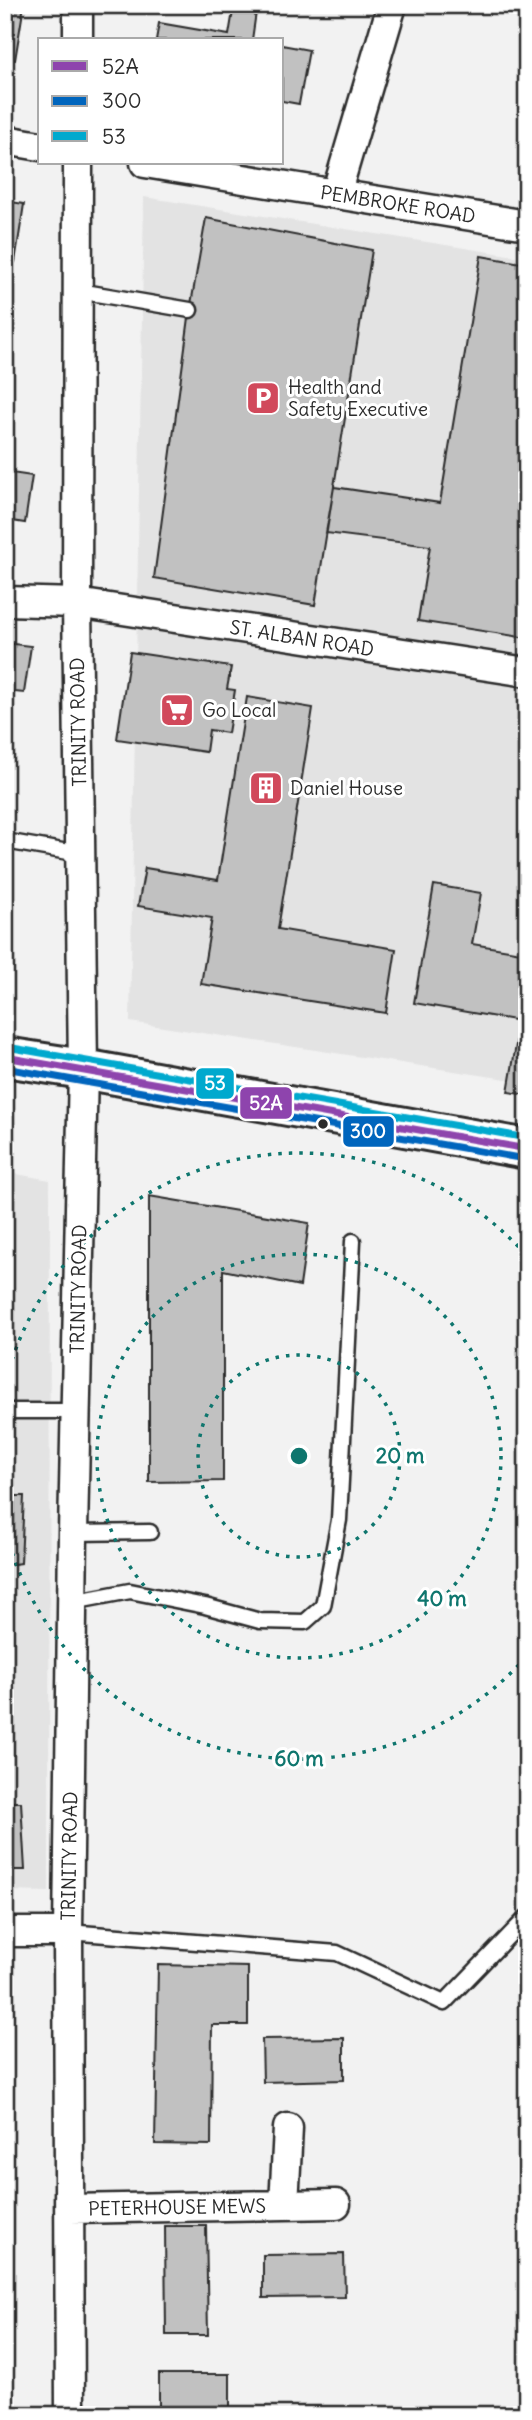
<svg xmlns="http://www.w3.org/2000/svg" width="532" height="2420" font-family="Delius,sans-serif">
  <style>
    .built { fill: #e3e3e3 }
    .building { fill: #c1c1c1; stroke: #2b2b2b; stroke-width: 2 }
    .lines { fill: none; stroke-linecap: round; stroke-linejoin: round }
    .lane-casing { stroke: #2b2b2b; stroke-width: 19 }
    .street-casing { stroke: #2b2b2b; stroke-width: 33 }
    .primary-casing { stroke: #2b2b2b; stroke-width: 44 }
    .lane { stroke: #fff; stroke-width: 14 }
    .street { stroke: #fff; stroke-width: 28 }
    .primary { stroke: #fff; stroke-width: 38 }
    .bus-1-casing { stroke: #fff; stroke-width: 12 }
    .bus-2-casing { stroke: #fff; stroke-width: 12 }
    .bus-3-casing { stroke: #fff; stroke-width: 12 }
    .bus-1 { stroke: #8e44ad; stroke-width: 7 }
    .bus-2 { stroke: #0065bd; stroke-width: 7 }
    .bus-3 { stroke: #00a9ce; stroke-width: 7 }
    .ring { fill: none; stroke: #0f766e; stroke-width: 3.5; stroke-dasharray: 3.5 7 }
    .bus-dot { fill: #2b2b2b; stroke: #fff; stroke-width: 2.5 }
    .labels { text-anchor: middle; stroke-width: 6; stroke-linejoin: round; paint-order: stroke }
    .street-label { font-size: 19px; fill: #2b2b2b; stroke: #fff }
    .poi-label { font-size: 19px; fill: #2b2b2b; stroke: #fff; text-anchor: start }
    .centre { fill: #0f766e; stroke: #fff; stroke-width: 3.5 }
    .ring-label { font-size: 21px; text-anchor: middle; font-weight: bold; fill: #0f766e; stroke: #fff; stroke-width: 6; stroke-linejoin: round; paint-order: stroke }
    .line-badge { stroke: #fff; stroke-width: 2.5 }
    .badge-label { font-size: 19px; text-anchor: middle; font-weight: bold; fill: #fff }
  </style>
  <rect width="100%" height="100%" fill="#f2f2f2"/>
  <filter id="ink" filterUnits="userSpaceOnUse"><feTurbulence type="fractalNoise" baseFrequency=".0143" numOctaves="2"/><feDisplacementMap in="SourceGraphic" scale="14" xChannelSelector="R" yChannelSelector="G"/><feConvolveMatrix kernelMatrix="1 2 1 2 8 2 1 2 1" color-interpolation-filters="sRGB"/></filter>
  <g filter="url(#ink)">
    <path class="built" d="M144,197L527,258V1082L130,1022Z
      M5,1172L50,1180L49,1892L5,1891Z"/>
    <path class="building" d="M5,5H24L15,60L5,59Z
      M234,5H257L252,40H156L159,23L229,35Z
      M282,45L309,50L299,104L282,101Z
      M5,201L24,204L15,262L5,260Z
      M206,218L372,250L315,605L154,578L190,310Z
      M481,256L527,264V638L418,621L430,546L326,533L334,487L440,503Z
      M5,472L32,476L25,523L5,520Z
      M5,643L31,646L24,693L5,691Z
      M130,652L231,667L227,689L235,690L228,733L209,730L206,752L117,739Z
      M247,697L313,708L278,929L396,949L386,1013L201,984L212,918L138,906L145,868L218,880Z
      M434,885L481,893L472,944L527,953V1095L508,1092L520,1021L414,1003Z
      M5,1179L12,1181L5,1225Z
      M149,1196L309,1223L300,1286L223,1270V1481L149,1482Z
      M5,1496H24L21,1563L5,1565Z
      M5,1802H21L25,1870H5Z
      M158,1965L248,1967V2025H212L211,2145L155,2144Z
      M344,2038V2080L263,2082L262,2039Z
      M165,2226H206L208,2335H166Z
      M344,2254L345,2297L263,2298V2255Z
      M159,2374H230V2415H159Z"/>
    <g class="lines">
      <g class="lane-casing">
        <path id="lane" d="M79,291L190,310
          M5,841L80,854
          M5,1411H76
          M73,1533L150,1532
          M72,1602L130,1591L205,1606L260,1621L305,1622L323,1606L339,1520L353,1241
          M68,1932L337,1953L444,2003L527,1917"/>
      </g>
      <g class="street-casing">
        <path id="street" d="M78,40V5
          M5,140L40,146
          M145,163L527,225
          M336,194L392,5
          M5,601L77,603L527,672
          M5,1932H68
          M284,2205L288,2128
          M71,2209L336,2204
          M70,2415L68,1932L73,1533L83,1069L77,603L78,163"/>
      </g>
      <g class="primary-casing">
        <path id="primary" d="M5,1057L83,1069L527,1149"/>
      </g>
      <use href="#lane" class="lane"/>
      <use href="#street" class="street"/>
      <use href="#primary" class="primary"/>
      <g class="bus-1-casing">
        <path id="bus-1" d="M5,1057L527,1149"/>
      </g>
      <g class="bus-2-casing">
        <path id="bus-2" d="M5,1068L525,1159"/>
      </g>
      <g class="bus-3-casing">
        <path id="bus-3" d="M7,1047L527,1138"/>
      </g>
      <use href="#bus-1" class="bus-1"/>
      <use href="#bus-2" class="bus-2"/>
      <use href="#bus-3" class="bus-3"/>
    </g>
  </g>
  <g class="ring">
    <circle cx="299" cy="1456" r="101"/>
    <circle cx="299" cy="1456" r="202"/>
    <path d="M526 1657A303 303 0 0 1 6 1532M6 1380A303 303 0 0 1 526 1255"/>
  </g>
  <defs>
    <g id="parking-square" transform="scale(1.75)"><rect x="-9" y="-9" width="18" height="18" rx="4" fill="#d1495b" stroke="#fff"/><path d="M-3.5-5.5H1a3.5 3.5 0 0 1 0 7H-1V5.5H-3.5ZM-1-3.4V-.6H.8a1.4 1.4 0 0 0 0-2.8Z" fill="#fff"/></g>
    <g id="supermarket-square" transform="scale(1.75)"><rect x="-9" y="-9" width="18" height="18" rx="4" fill="#d1495b" stroke="#fff"/><path d="M-6-5.5h2.5l.6 2H6L4.5 2H-2.5L-4.4-4H-6ZM-1.5 3.2a1.3 1.3 0 1 0 .1 0ZM3 3.2a1.3 1.3 0 1 0 .1 0Z" fill="#fff"/></g>
    <g id="building-square" transform="scale(1.75)"><rect x="-9" y="-9" width="18" height="18" rx="4" fill="#d1495b" stroke="#fff"/><path d="M-4-6H4V6H1V3H-1V6H-4ZM-2.5-4.3h1.7v1.8h-1.7ZM.8-4.3h1.7v1.8H.8ZM-2.5-1h1.7V.8h-1.7ZM.8-1h1.7V.8H.8Z" fill="#fff"/></g>
  </defs>
  <g fill-rule="evenodd">
    <use href="#parking-square" x="263" y="398"/>
    <use href="#supermarket-square" x="177" y="710"/>
    <use href="#building-square" x="266" y="788"/>
  </g>
  <circle class="bus-dot" cx="323" cy="1124" r="6"/>
  <g class="labels">
    <g class="street-label">
      <text transform="translate(398 204) rotate(9)" y="7">PEMBROKE ROAD</text>
      <text transform="translate(302 638) rotate(9)" y="7">ST. ALBAN ROAD</text>
      <text transform="translate(78 722) rotate(-91)" y="7">TRINITY ROAD</text>
      <text transform="translate(78 1289) rotate(-89)" y="7">TRINITY ROAD</text>
      <text transform="translate(69 1856) rotate(-89)" y="7">TRINITY ROAD</text>
      <text transform="translate(177 2207) rotate(-1)" y="7">PETERHOUSE MEWS</text>
    </g>
    <g class="poi-label">
      <text x="288" y="394">Health and<tspan x="288" dy="22">Safety Executive</tspan></text>
      <text x="202" y="717">Go Local</text>
      <text x="290" y="795">Daniel House</text>
    </g>
  </g>
  <circle cx="299" cy="1456" r="10" class="centre"/>
  <g class="ring-label">
    <text x="400" y="1463">20 m</text>
    <text x="442" y="1606">40 m</text>
    <text x="299" y="1766">60 m</text>
  </g>
  <g class="line-badge">
    <rect x="195" y="1067" width="40" height="33" rx="7" fill="#00a9ce"/>
    <rect x="239" y="1086" width="54" height="34" rx="7" fill="#8e44ad"/>
    <rect x="342" y="1115" width="53" height="33" rx="7" fill="#0065bd"/>
  </g>
  <g class="badge-label">
    <text x="215" y="1090">53</text>
    <text x="266" y="1110">52A</text>
    <text x="368" y="1138">300</text>
  </g>
  <rect width="532" height="2420" fill="none" stroke="#fff" stroke-width="28"/>
  <rect x="14" y="14" width="504" height="2392" fill="none" stroke="#2b2b2b" stroke-width="2.5" filter="url(#ink)"/>
  <rect x="38" y="38" width="245" height="126" fill="#ffffff" stroke="#aaaaaa" stroke-width="2"/>
  <rect x="52" y="61" width="35" height="10" fill="#8e44ad" stroke="#aaaaaa" stroke-width="2"/>
  <text x="102" y="74" font-size="21" fill="#2b2b2b">52A</text>
  <rect x="52" y="96" width="35" height="10" fill="#0065bd" stroke="#aaaaaa" stroke-width="2"/>
  <text x="102" y="108" font-size="21" fill="#2b2b2b">300</text>
  <rect x="52" y="131" width="35" height="10" fill="#00a9ce" stroke="#aaaaaa" stroke-width="2"/>
  <text x="102" y="144" font-size="21" fill="#2b2b2b">53</text>
</svg>
